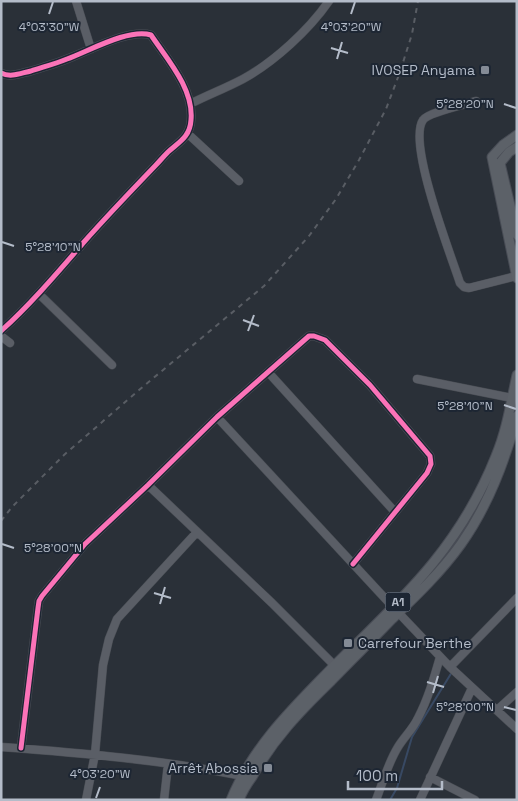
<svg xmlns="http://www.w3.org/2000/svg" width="518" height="801" font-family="'Space Grotesk',sans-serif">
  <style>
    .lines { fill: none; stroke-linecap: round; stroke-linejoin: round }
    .stream { stroke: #384963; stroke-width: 2 }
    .minor-casing { stroke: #484c53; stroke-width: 9 }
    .major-casing { stroke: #484c55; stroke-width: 11 }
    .minor { stroke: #5a5e66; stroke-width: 8 }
    .major { stroke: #5c6168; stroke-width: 9 }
    .rail { stroke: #595d64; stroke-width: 2; stroke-dasharray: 5 5; stroke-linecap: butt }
    .cycleway-casing { stroke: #1d2633; stroke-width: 8 }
    .cycleway { stroke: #fb73b8; stroke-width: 5 }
    .ticks { fill: none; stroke: #b4bcc9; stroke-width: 2 }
    .poi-dot { fill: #848b96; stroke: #1d2633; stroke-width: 2 }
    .labels { text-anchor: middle; stroke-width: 4; stroke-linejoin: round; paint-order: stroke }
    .shield { fill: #1d2633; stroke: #878f9c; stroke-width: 1 }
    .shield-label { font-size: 12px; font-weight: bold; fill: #b4bcc9 }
    .poi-label { font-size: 14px; fill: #b4bcc9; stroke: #1d2633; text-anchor: end }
    .ticks-label { font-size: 12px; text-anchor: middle; fill: #b4bcc9; stroke: #1d2633; stroke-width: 4; stroke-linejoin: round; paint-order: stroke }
  </style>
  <rect width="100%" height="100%" fill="#2a3038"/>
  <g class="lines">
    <path class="stream" d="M390,800L397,788L412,737L452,672"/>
    <g class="minor-casing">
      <path id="minor" d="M76,1L91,49
        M1,73C11,78 21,73 31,71C43,67 55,64 67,59C89,51 129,28 151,35C167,59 194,89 191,120C190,137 179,142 168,152C163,157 159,162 155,166C131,191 107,216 84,242C58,272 31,304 1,331
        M476,101C466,104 427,113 423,120C407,143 451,255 460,283L464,287L469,288L516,276
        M190,104C208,95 226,88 243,79C274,62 309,30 329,1
        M187,133L239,181
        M39,294L112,365
        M1,336L10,343
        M268,372L395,512
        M417,379L512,398
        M217,417L393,607L450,667L517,729
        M148,485L272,603L334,665
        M450,667L517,598
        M497,710L517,692
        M1,747C82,753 163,760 243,776
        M21,748L38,608L39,601L42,596L85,544L148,485L217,417L309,336H314L325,340L370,385L430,456L431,464L427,473L353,564
        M430,777L475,800
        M86,800L95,754L103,665L109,639L117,619L197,532
        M164,800L168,764
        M376,800C383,782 388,763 398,747C404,737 413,729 418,718C428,699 434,678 440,657
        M420,800L472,688"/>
    </g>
    <g class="major-casing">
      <path id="major" d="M517,135L503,145L492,157L517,278
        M517,147L509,152L500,163L517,235
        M231,800C253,746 294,707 334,666C367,633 404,599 433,563C459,531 481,494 496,456C507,430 511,402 517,375
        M239,800C242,792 247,784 252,777C273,739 300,711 331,681C351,660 372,640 392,619C417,595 441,572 461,544C488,506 505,461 517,416"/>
    </g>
    <use href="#minor" class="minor"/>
    <use href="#major" class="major"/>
    <path class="rail" d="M1,521L12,507L64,455L139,390L264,286L309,236L336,199L359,160L386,109L400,72L412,34L418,1"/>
    <g class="cycleway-casing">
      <path id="cycleway" d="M1,73C11,78 21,73 31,71C43,67 55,64 67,59C89,51 129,28 151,35C167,59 194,89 191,120C190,137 179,142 168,152C163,157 159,162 155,166C131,191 107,216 84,242C58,272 31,304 1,331
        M21,748L38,608L39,601L42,596L85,544L148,485L217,417L309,336H314L325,340L370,385L430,456L431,464L427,473L353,564"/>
    </g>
    <use href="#cycleway" class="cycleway"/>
  </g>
  <path class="ticks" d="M49,14L53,2M351,14L355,2M331,48L348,53M337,59L342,42M504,104L516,108M2,242L14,246M243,320L259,326M248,331L254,315M504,405L516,409M2,544L14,548M154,593L171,598M160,604L165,587M427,682L444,687M433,693L438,676M504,707L516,710M96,798L100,787"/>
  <g class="poi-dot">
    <rect x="480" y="65" width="10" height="10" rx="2.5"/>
    <rect x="343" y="638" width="10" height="10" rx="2.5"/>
    <rect x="263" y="763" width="10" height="10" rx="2.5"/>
  </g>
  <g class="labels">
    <rect class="shield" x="385.5" y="592.5" width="25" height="19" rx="4"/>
    <g class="shield-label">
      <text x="398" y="606">A1</text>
    </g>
    <g class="poi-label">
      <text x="475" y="75">IVOSEP Anyama</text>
      <text x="358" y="648" text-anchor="start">Carrefour Berthe</text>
      <text x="258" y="773">Arrêt Abossia</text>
    </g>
  </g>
  <g class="ticks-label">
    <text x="49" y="31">4°03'30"W</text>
    <text x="351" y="31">4°03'20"W</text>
    <text x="465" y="108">5°28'20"N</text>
    <text x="53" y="251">5°28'10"N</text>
    <text x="465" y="410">5°28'10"N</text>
    <text x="53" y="552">5°28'00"N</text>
    <text x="465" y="711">5°28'00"N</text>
    <text x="100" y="778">4°03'20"W</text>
  </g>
  <rect width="518" height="801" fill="none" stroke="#b4bcc9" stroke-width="5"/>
  <path d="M348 781v8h94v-8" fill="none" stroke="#b4bcc9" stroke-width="2.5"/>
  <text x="356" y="781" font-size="15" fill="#b4bcc9" stroke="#1d2633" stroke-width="4" paint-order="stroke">100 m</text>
</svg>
